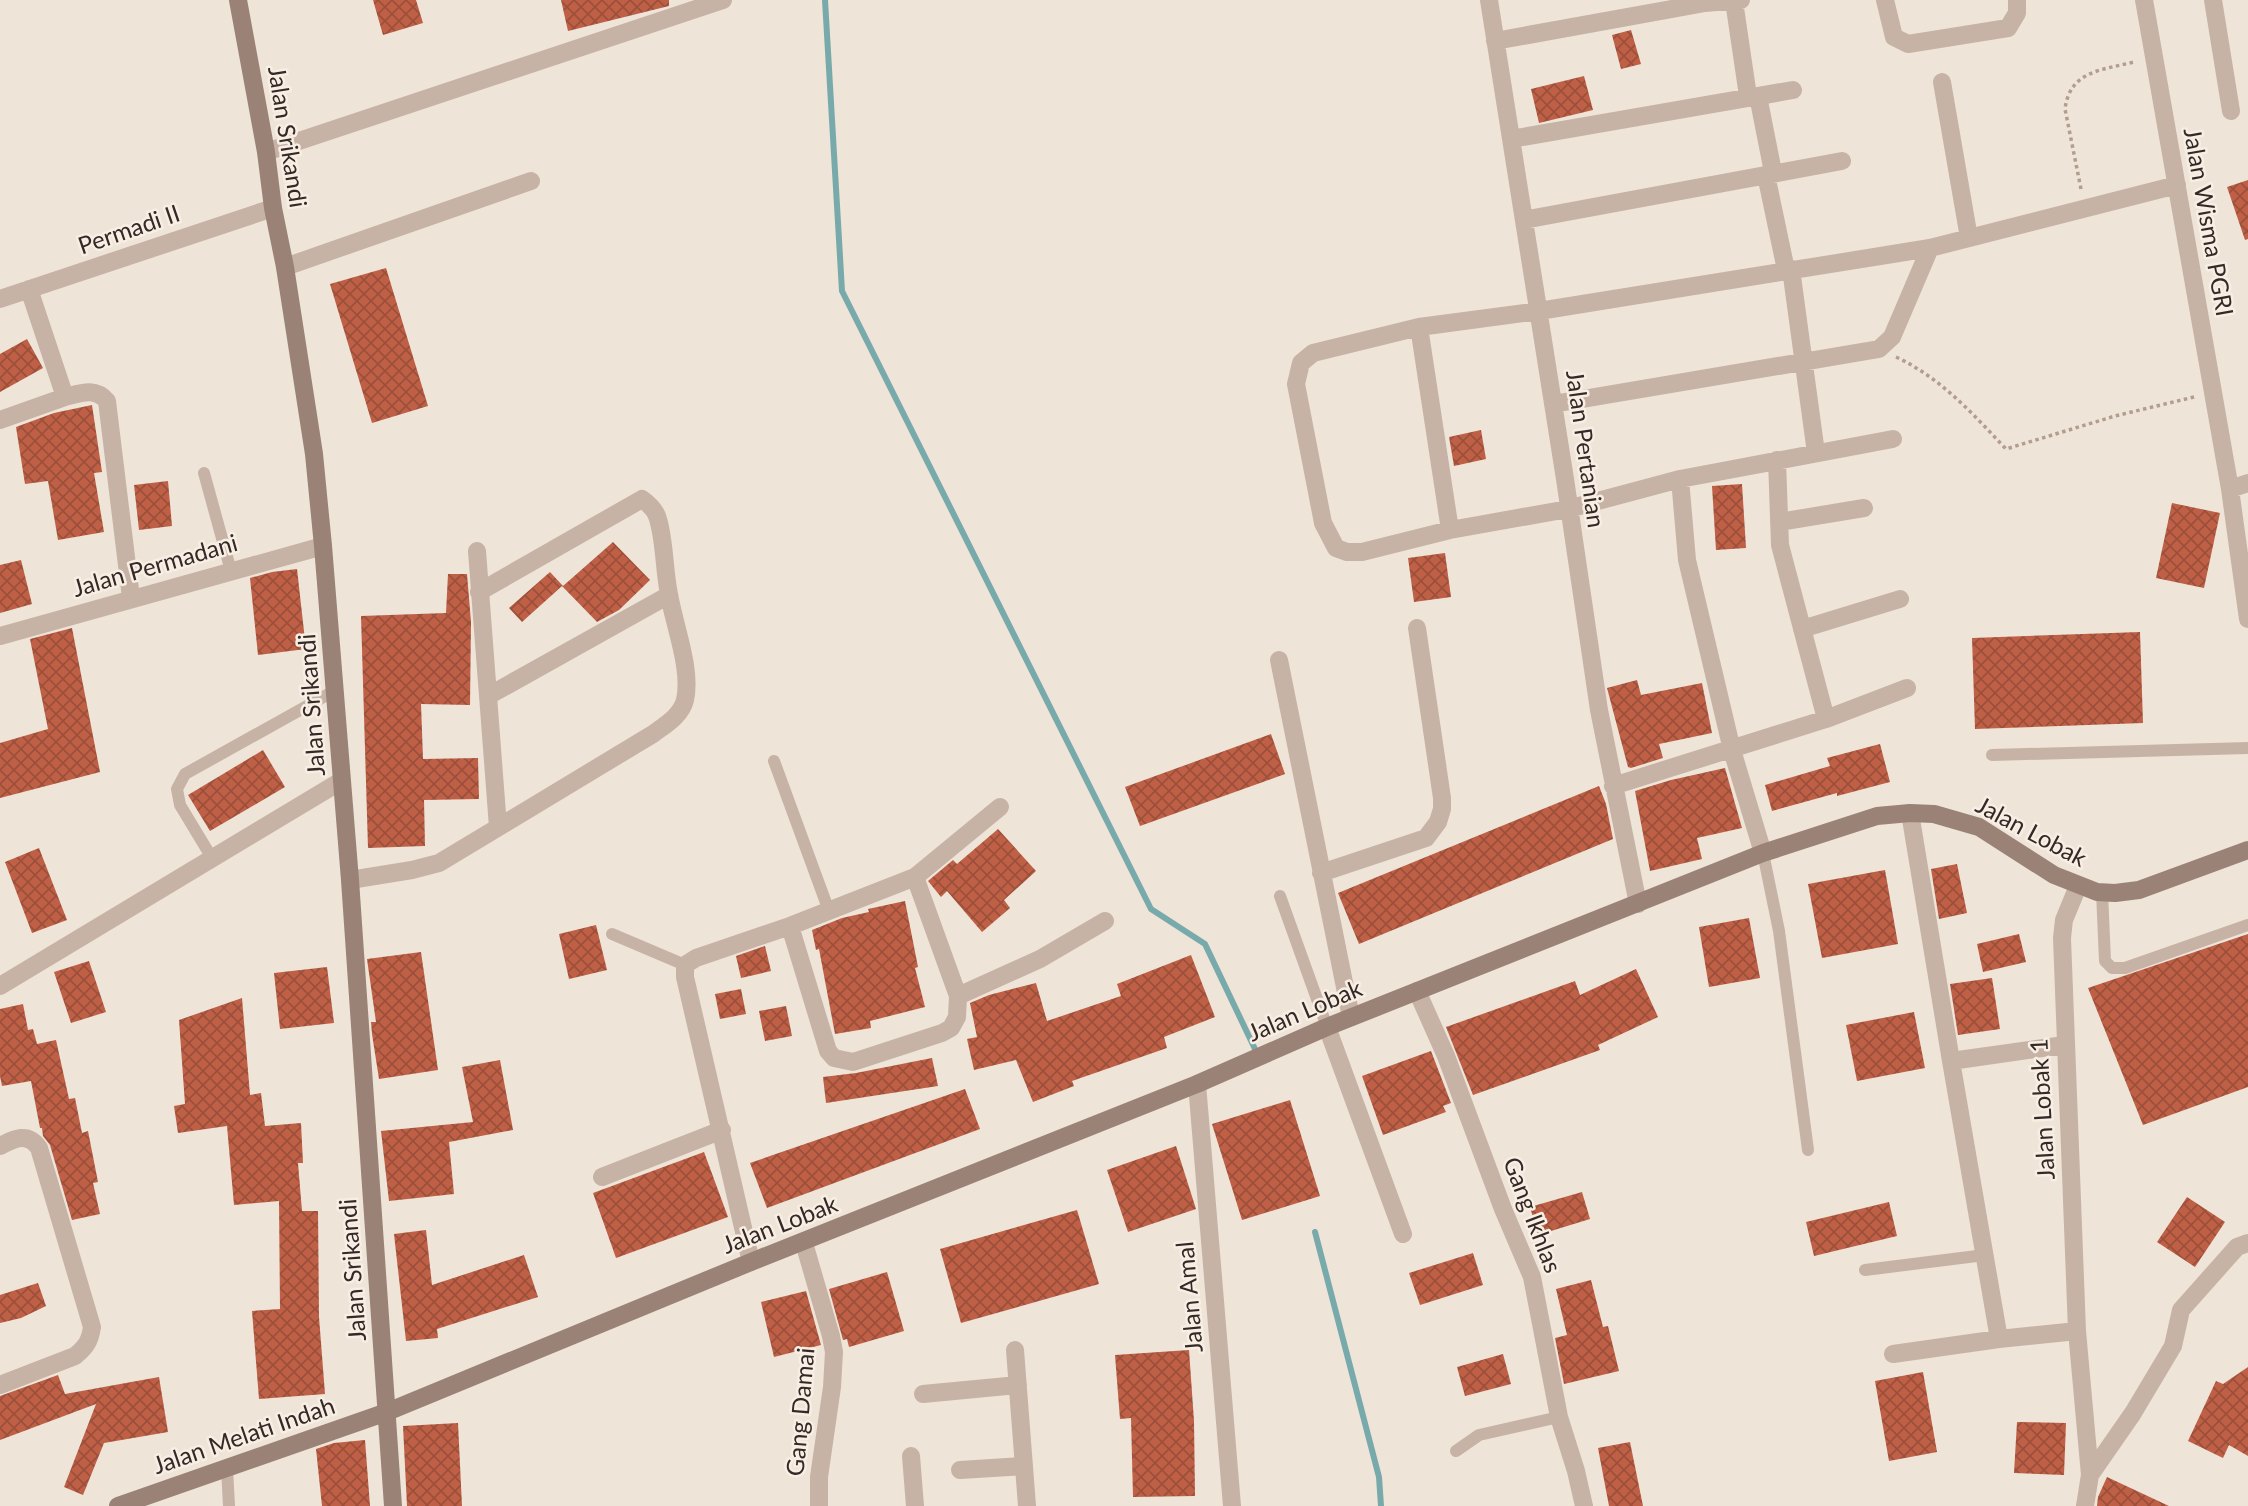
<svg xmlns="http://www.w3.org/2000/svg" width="2248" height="1506" font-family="Lato,sans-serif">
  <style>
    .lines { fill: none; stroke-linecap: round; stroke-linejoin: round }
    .stream { stroke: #79aaab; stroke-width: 6 }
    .building { fill: url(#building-cross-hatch) }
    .path { stroke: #b29d8f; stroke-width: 3.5; stroke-dasharray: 3.5 3.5; stroke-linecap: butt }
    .service { stroke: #c6b3a5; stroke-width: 12 }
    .minor { stroke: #c6b3a5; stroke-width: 18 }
    .secondary { stroke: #9a8277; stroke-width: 18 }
    .labels { text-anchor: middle; stroke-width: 5; stroke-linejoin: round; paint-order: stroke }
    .street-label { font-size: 24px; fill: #332926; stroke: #f8eee4 }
  </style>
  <defs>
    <pattern id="building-cross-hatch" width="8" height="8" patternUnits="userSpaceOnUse" patternTransform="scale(1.75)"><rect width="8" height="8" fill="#bf6046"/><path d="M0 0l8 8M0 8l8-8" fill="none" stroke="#9c4f3a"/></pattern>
  </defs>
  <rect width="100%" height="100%" fill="#efe4d8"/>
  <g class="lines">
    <path class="stream" d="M825,0L842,291L1151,909L1205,944L1255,1049
      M1315,1232L1379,1477L1381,1506"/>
  </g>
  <path class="building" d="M373,0H416L423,23L383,35Z
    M561,0H669V6L568,31Z
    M1631,30L1641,64L1621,69L1612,35Z
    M1584,76L1593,110L1539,123L1531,89Z
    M2248,180V239L2245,240L2227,187Z
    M386,268L428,406L372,423L330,284Z
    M27,339L43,368L0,392V354Z
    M92,405L102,472L94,473L104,532L58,540L48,481L25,484L16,427L54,413Z
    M1481,430L1486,459L1454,466L1449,437Z
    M168,481L172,526L139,530L134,485Z
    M1742,484L1746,548L1716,550L1712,486Z
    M2172,503L2220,513L2204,588L2156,578Z
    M613,542L650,580L619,610L597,622L562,586L522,622L509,608L550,572L563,586Z
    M1445,553L1451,597L1414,602L1408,558Z
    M21,560L32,604L0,613V565Z
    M297,569L306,649L258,655L250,578L272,572Z
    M448,574H467L471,622L470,705L421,704L423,759L478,758L479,799L424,800L425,846L368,848L361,616L446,613Z
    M72,628L100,772L0,798V743L48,729L30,639Z
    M2140,632L2143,723L1975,729L1972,638Z
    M1637,680L1641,695L1702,683L1712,733L1659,744L1663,758L1631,768L1628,767L1607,688Z
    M1271,734L1285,774L1140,826L1125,787Z
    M1880,744L1890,782L1837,796V793L1772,811L1765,785L1830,766L1827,758Z
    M263,750L285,787L210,831L188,795Z
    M1725,768L1742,828L1697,838L1702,859L1650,871L1635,791L1671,780Z
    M1599,786L1606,804L1613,839L1359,944L1338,893Z
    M998,829L1036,871L1004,900L1010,908L982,932L947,891L941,897L928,881L953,860L957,864Z
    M39,848L67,920L32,933L5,862Z
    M1957,864L1967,913L1939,919L1931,869Z
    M1885,870L1898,944L1822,958L1808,884Z
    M905,901L918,967L915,968L925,1007L870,1021L871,1028L835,1034L819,949L816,950L812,930L842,918L869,912L868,909Z
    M1749,918L1760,978L1709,987L1699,927Z
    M596,925L607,970L569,979L559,934Z
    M2019,934L2026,962L1983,972L1977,944Z
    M2248,934V1087L2143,1125L2088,988Z
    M765,946L771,971L741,978L736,956Z
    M421,952L438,1070L379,1079L372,1034L371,1022H376L367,959Z
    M1191,955L1215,1017L1164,1037L1167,1048L1072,1081L1074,1086L1033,1102L1016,1060L974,1070L967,1039L977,1037L970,1003L989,995L1036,983L1047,1021L1121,996L1117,984Z
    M89,961L106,1012L71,1023L54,972Z
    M327,967L334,1023L280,1029L274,973Z
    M1636,969L1658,1017L1598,1045L1600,1050L1473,1095L1446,1027L1575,981L1580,995Z
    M1992,978L2000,1029L1958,1035L1950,984Z
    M741,989L746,1014L720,1019L715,994Z
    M242,998L250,1095L261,1093L265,1126L301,1123L303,1163H298L302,1211H318L319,1317L325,1394L259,1399L252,1311L280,1309L279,1201L234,1205L227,1126L178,1133L174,1106L185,1104L179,1020Z
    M23,1004L28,1030L33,1029L37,1044L56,1040L69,1099L75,1098L82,1133L88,1131L98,1182L93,1183L100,1214L72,1220L50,1145L43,1136L42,1128H40L31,1081L2,1086L0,1076V1009Z
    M786,1006L792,1036L765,1041L759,1011Z
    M1914,1012L1925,1068L1857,1081L1846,1025Z
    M1431,1051L1451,1103L1443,1106L1446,1112L1383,1135L1362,1076Z
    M932,1058L938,1086L826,1103L823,1077L856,1073Z
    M500,1060L513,1130L449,1142L454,1194L389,1201L381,1131L473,1122L462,1067Z
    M965,1089L980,1129L767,1208L750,1163Z
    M1290,1100L1320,1196L1242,1220L1212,1124Z
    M1176,1146L1196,1209L1128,1232L1107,1170Z
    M704,1152L728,1217L616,1258L593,1193Z
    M1582,1192L1590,1219L1538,1235L1530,1207Z
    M2187,1197L2225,1222L2195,1267L2157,1242Z
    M1889,1202L1897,1236L1814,1256L1806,1222Z
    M1077,1210L1099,1284L961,1323L940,1249Z
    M426,1230L432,1285L524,1255L538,1297L437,1329L438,1338L406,1341L394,1234Z
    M1473,1253L1483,1285L1420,1305L1409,1273Z
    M887,1272L904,1331L849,1347L847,1339L843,1340L829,1289Z
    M1591,1280L1603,1327L1608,1326L1619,1371L1564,1384L1555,1338L1567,1335L1556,1289Z
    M38,1283L46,1306L21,1318L0,1323V1295Z
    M806,1291L821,1345L774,1357L761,1302Z
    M1189,1350L1194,1421L1195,1496L1133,1497L1131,1418L1120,1419L1115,1355Z
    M1503,1354L1511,1384L1465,1396L1457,1367Z
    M2248,1367V1456L2229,1445L2223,1458L2188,1441L2216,1381L2223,1384Z
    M1923,1372L1937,1452L1889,1461L1875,1381Z
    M58,1375L65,1394L159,1377L168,1432L104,1443L83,1495L64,1487L96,1404L0,1440V1396Z
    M2017,1422L2066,1423L2064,1475L2014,1473Z
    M458,1423L462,1506H407L403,1426Z
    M365,1440L370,1506H322L316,1449L334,1443Z
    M1630,1442L1643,1506H1609L1598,1448Z
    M2107,1477L2169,1506H2097L2098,1497Z"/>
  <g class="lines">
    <path class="path" d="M2081,189L2065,109C2070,70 2103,70 2134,62
      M1896,357C1941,378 1973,414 2006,449L2115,416L2194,397"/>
    <path class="service" d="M204,473L231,571
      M1992,755L2248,748
      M774,761L829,911
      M1763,853L1779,931L1808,1150
      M212,858L180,805L177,789L185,774L334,691
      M2102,892L2105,961L2112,968H2125L2248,925
      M1280,896L1327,1027
      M612,934L685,965
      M1865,1270L1985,1255
      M1456,1451L1479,1435L1559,1417
      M227,1468L229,1506"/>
    <path class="minor" d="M1489,0L1565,479L1599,710L1638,904
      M1885,0L1894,37L1908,44L2008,28L2017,13V0
      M2144,0L2230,489L2248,619
      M2213,0L2231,111
      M1734,1L1748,96
      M1495,41L1705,3L1741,0
      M1942,82L1969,238
      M1758,96L1773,172
      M1511,139L1793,90
      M266,152L723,0
      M1766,175L1786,270
      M1524,220L1842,161
      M285,267L531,181
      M1791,269L1816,453
      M29,289L65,397C81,393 95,387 107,401L131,598
      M0,299L273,208
      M1419,327L1450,530
      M1553,404L1879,349L1892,337L1930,248
      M0,420L65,397
      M1893,439L1680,479L1568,509L1450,530L1362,552H1347L1336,548L1323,523L1296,384L1301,363L1313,353L1419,327L1539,311L1930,248L2177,185
      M1777,460L1780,545L1826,719
      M1680,479L1687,560L1732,750L1763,853
      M2230,489L2248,483
      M1779,522L1864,508
      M477,551L498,827
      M1802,629L1900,599
      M0,636L323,546
      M1279,660L1351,1017
      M488,696L669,595
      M1613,786L1826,719L1907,688
      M1910,813L1951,1061L2064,1045
      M1321,873L1426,838L1438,822L1442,809V798L1417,628
      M350,880L412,870L439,863L653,734C665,725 681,716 685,700C692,669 674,625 669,594C664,570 665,543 658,519C656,511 649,504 642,499L479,592
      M790,926L828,1051L834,1058L853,1062L942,1033L951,1028L957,1017L958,996L915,877
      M0,986L341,781
      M1417,991L1446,1056L1503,1209L1532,1277L1559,1417L1576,1471L1584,1506
      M958,996L1040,959L1105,921
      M1327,1027L1403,1234
      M1951,1061L1999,1339
      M1197,1084L1232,1506
      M0,1146C15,1138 28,1132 39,1148L92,1327C90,1341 86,1347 75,1356L0,1385
      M602,1177L722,1130
      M804,1243L831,1336L834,1352L832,1387L819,1477V1506
      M751,1262L685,977V965L696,958L790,926L915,877L1000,807
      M2077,1331L2090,1475
      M1015,1350L1027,1506
      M1893,1354L1999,1339L2077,1331L2062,938L2064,920L2078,886
      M923,1394L1018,1385
      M911,1456L915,1506
      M960,1470L1024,1466
      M2085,1506L2090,1475L2133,1413L2173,1346L2181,1310L2237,1247L2248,1243"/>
    <path class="secondary" d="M238,0L266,152L273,208L285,267L314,454L323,546L350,880L393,1506
      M118,1506L387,1412L751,1262L1197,1084L1327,1027L1763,853L1877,816L1910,813L1934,814L1979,827L2054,875L2097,892L2115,893L2139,890L2248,850"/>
  </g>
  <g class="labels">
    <g class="street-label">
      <text transform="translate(287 137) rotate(81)" y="8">Jalan Srikandi</text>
      <text transform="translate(2208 222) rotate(80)" y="8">Jalan Wisma PGRI</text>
      <text transform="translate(129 230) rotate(-19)" y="8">Permadi II</text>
      <text transform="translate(1585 449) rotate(82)" y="8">Jalan Pertanian</text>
      <text transform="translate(155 566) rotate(-16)" y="8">Jalan Permadani</text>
      <text transform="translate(312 705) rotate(-94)" y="8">Jalan Srikandi</text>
      <text transform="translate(2031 832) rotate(28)" y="8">Jalan Lobak</text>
      <text transform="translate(1305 1011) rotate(-23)" y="8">Jalan Lobak</text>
      <text transform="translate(2043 1109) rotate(-93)" y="8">Jalan Lobak 1</text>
      <text transform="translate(1532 1215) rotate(69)" y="8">Gang Ikhlas</text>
      <text transform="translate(780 1225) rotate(-21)" y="8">Jalan Lobak</text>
      <text transform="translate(353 1270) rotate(-94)" y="8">Jalan Srikandi</text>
      <text transform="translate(1190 1297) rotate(-95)" y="8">Jalan Amal</text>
      <text transform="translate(801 1412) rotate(-85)" y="8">Gang Damai</text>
      <text transform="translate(244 1436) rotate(-19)" y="8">Jalan Melati Indah</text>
    </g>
  </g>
</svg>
